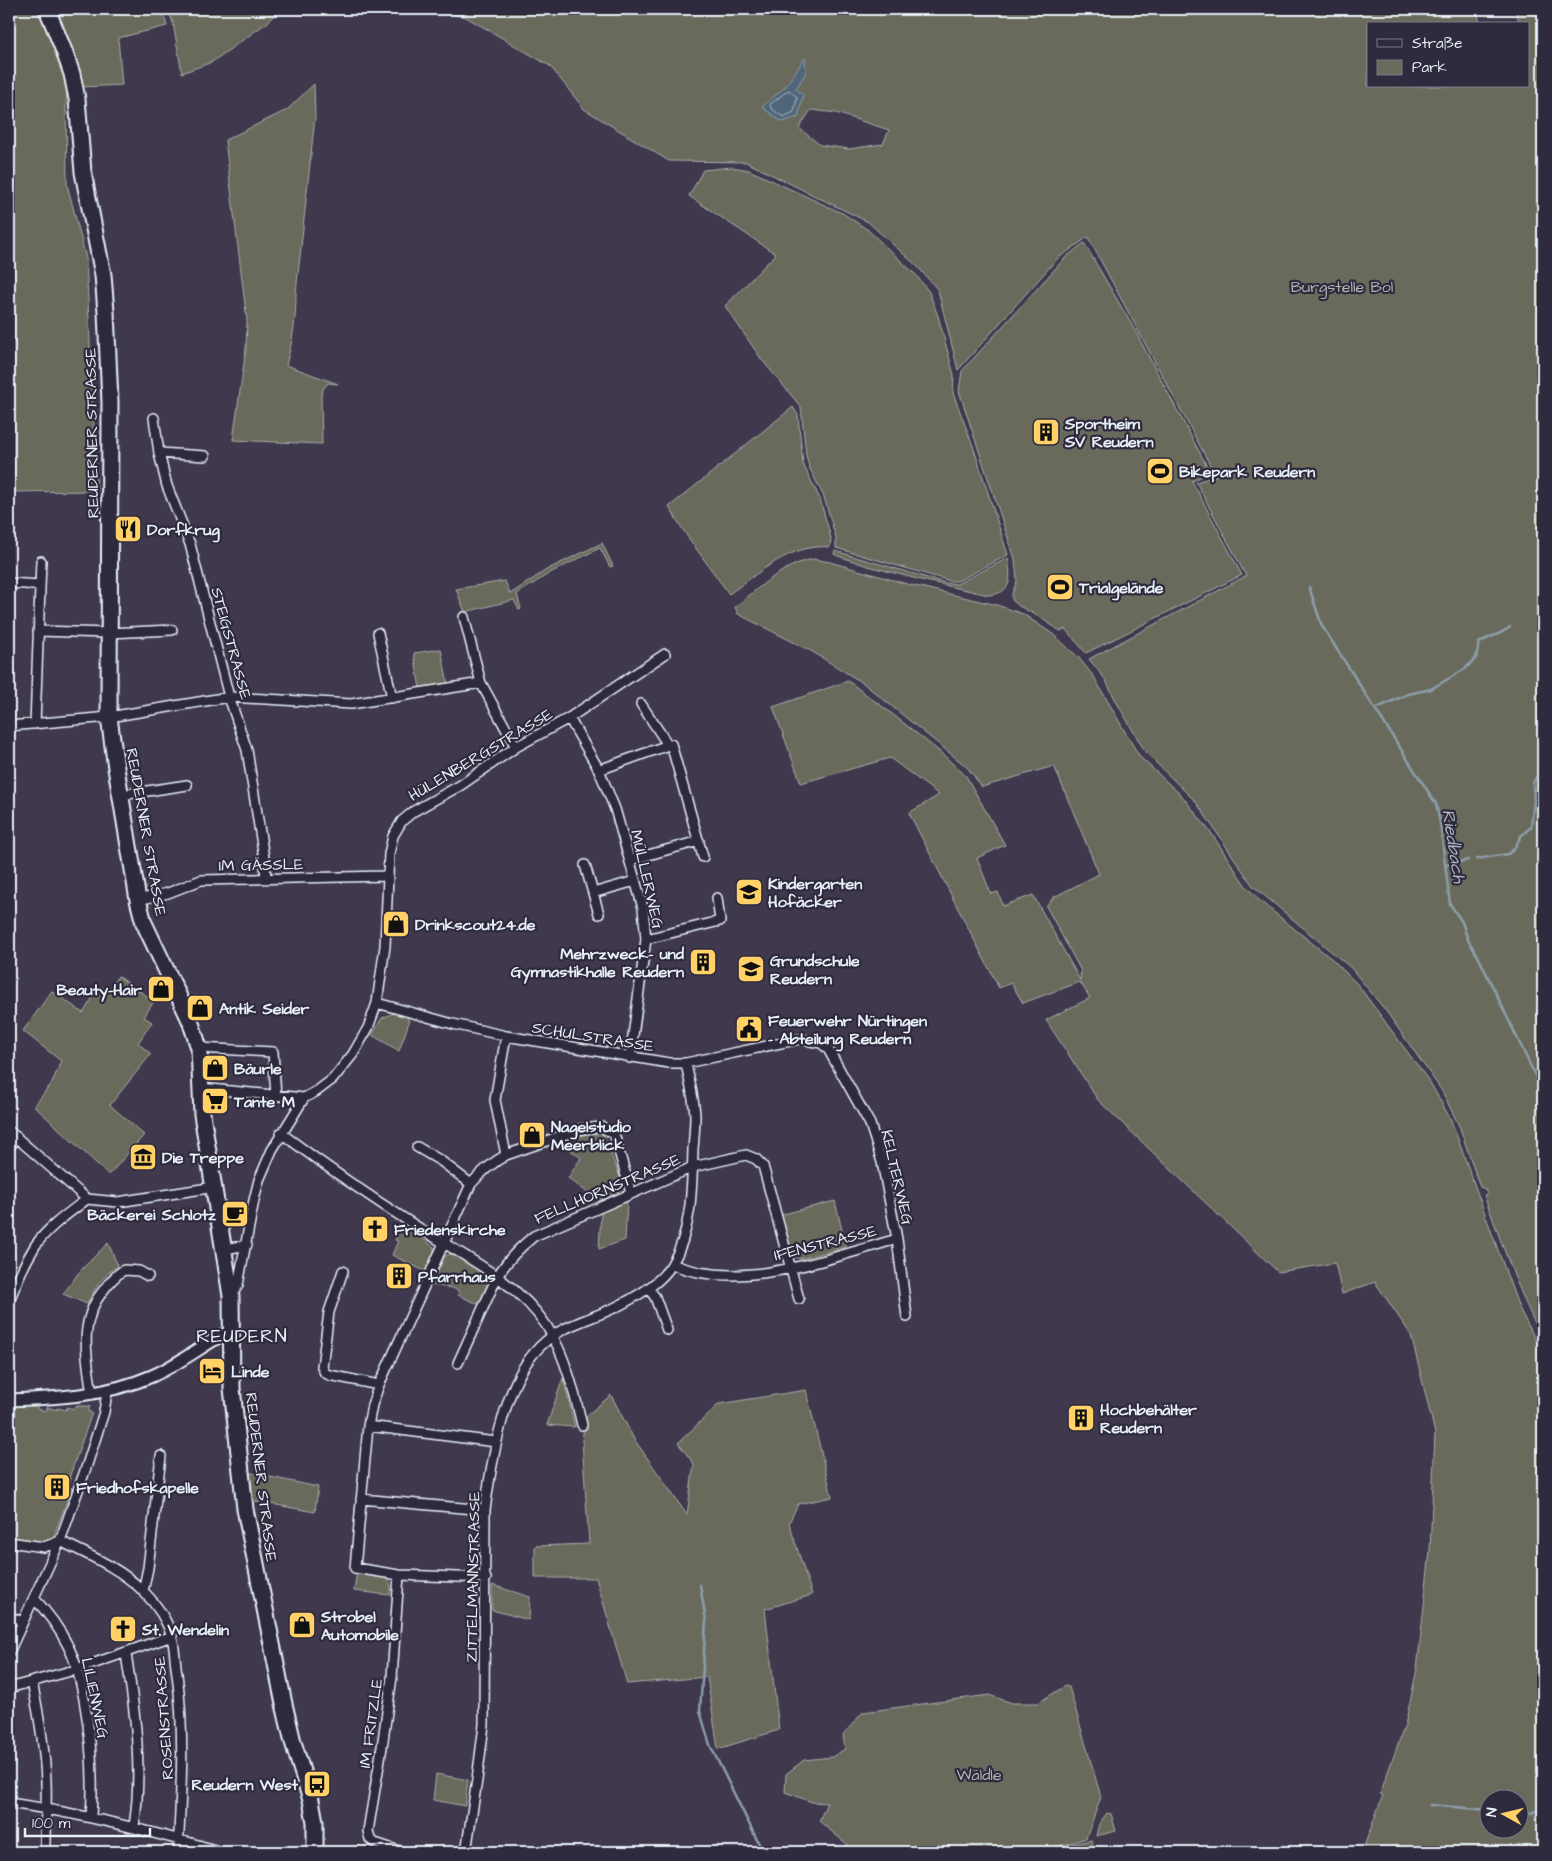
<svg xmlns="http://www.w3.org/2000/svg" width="1552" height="1861" font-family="'Architects Daughter',sans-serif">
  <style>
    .green { fill: #696b5c; stroke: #a8aeaa; fill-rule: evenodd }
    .water { fill: #4f667a; stroke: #8c9eac }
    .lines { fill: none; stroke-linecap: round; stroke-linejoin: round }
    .shore { stroke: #abb9c6; stroke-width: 1 }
    .stream { stroke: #8c9eac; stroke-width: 2.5 }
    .minor-casing { stroke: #e8f1f8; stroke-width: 12 }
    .tertiary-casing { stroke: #e8f1f8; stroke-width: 15 }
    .primary-casing { stroke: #e8f1f8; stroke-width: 19 }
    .minor { stroke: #2f2a3d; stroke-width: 9 }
    .tertiary { stroke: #2f2a3d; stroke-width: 11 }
    .primary { stroke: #2f2a3d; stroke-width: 15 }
    .labels { text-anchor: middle; stroke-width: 4.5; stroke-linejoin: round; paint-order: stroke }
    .park-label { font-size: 16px; fill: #afb5b2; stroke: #2f2a3d }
    .poi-label { font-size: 16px; font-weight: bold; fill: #e8f1f8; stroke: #2f2a3d; text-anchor: start }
    .street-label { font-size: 16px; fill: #e8f1f8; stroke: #2f2a3d }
    .water-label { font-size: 18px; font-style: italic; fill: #abb9c6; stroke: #2f2a3d }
    .quarter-label { font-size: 19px; letter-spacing: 1px; fill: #e8f1f8; stroke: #2f2a3d }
  </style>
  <rect width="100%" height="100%" fill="#40394e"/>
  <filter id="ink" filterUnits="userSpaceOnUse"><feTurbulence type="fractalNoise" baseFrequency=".02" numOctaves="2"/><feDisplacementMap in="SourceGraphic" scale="10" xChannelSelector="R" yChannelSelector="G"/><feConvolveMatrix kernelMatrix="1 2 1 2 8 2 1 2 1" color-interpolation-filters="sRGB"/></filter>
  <g filter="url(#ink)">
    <path class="green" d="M9,9H42L67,74L66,109L67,184L86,258L97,491L9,492Z
      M53,9H162L167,26L118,38L122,85L82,87Z
      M168,9H279L268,22L212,62L182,73L173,23Z
      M426,9H1477L1480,24H1368V86H1528V24H1520L1515,9H1543V1340C1519,1293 1502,1244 1484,1195L1487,1194L1485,1189L1480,1187L1460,1128L1442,1091L1386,1011L1351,968L1253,886L1196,802L1146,753L1117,703L1105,679L1089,659L1246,576L1196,482L1216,476L1088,237L1057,259L958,370L938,290L917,266L868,222L746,162L669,161L584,109L550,66L466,17ZM811,110L836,113L889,130L883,144L849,149L820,145L799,128Z
      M314,84L315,117L296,293C296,320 293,339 286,365L338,384L328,383L323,389L321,396L322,444L233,440L246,349L247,321L225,140L287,110Z
      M732,167L749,170L844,214L868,230L916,275L929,292L938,316L954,375L953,393L973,446L1008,555L958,581H950L836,548V538L824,497L809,467L806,455L801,407L762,360L725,306L776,254L689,196L703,170Z
      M1084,243L1132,325L1210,472L1192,481L1242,575L1086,653L1065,629L1060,631L1038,616L1019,606L1012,600V594L1017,581L1015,559L959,391L962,371L1065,258Z
      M793,407L798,415L803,464L820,499L831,538L830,547C791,543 759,573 729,594L687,536L669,507Z
      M602,543L613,566L610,567L600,548L550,573L517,594L521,609L519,610L514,600L465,612L456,589L505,581L510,594L548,569Z
      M835,551L945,583L957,584L1008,558C1011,578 1013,593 989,595L921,580L868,566L838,556L834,554Z
      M814,559L830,562L907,584L997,605L1023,614L1054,635L1079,658L1094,677L1128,737L1140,757L1182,796L1212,834L1245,885L1260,901L1333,960L1358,985L1431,1084L1451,1120L1519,1308L1543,1354V1852H1362L1383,1795L1380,1794L1405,1725L1417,1669L1430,1551L1435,1433L1411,1335L1375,1282L1342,1294L1335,1263L1278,1272L1098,1100L1046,1020L1090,998L1080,982L1023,1003L1011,983L999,988L909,813L939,795L890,758L801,783L773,707L848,681L891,713L940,752L966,776L1005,845L977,858L991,894L998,892L1003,906L1033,895L1080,980L1081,971L1046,906L1054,897L1099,874L1054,766L982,787L967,767L863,683L811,651L738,614L735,607C759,588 783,564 814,559ZM1490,1798H1520V1828H1490Z
      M441,649L448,684L420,689L414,653Z
      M118,976L154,1001L144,1017L152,1022L138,1043L151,1054L110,1105L144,1135L109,1175L34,1106L52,1083L61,1061L23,1031L52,991L83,1013L100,986L109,991Z
      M394,1013L407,1016L409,1022L399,1051L372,1035L382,1018Z
      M595,1131L603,1134L623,1185L619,1192L599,1201L568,1178L581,1158L561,1143Z
      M627,1201L625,1240L599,1249L601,1212Z
      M835,1201L846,1247L800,1259L791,1255L780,1215Z
      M402,1224L434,1247V1254L426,1272L392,1255L398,1241L395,1240Z
      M108,1243L118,1266C103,1275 94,1289 87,1304L63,1294L80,1271Z
      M450,1254H454L488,1276C493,1285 484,1296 480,1305L458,1295L459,1291L452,1288L431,1285L445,1256Z
      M563,1378L575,1427L547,1425Z
      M806,1390L832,1497L798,1504L789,1523L812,1595L765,1609L779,1730L718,1749L707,1677L627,1684L596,1578H535V1546L589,1544L582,1440L586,1416L611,1395L634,1439L687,1515L694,1464L678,1443L719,1404Z
      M37,1404V1409L46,1411L47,1407L57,1410V1408L66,1410L67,1407L74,1409L75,1406H90L88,1411L92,1413L69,1478L71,1479L68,1487L72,1488L53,1538L44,1543L9,1538V1405Z
      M246,1472L318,1487L315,1512L249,1500Z
      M357,1571L385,1577C392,1581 391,1588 390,1595L354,1591Z
      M492,1585L530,1597L529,1620L492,1610Z
      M1065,1686L1069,1687L1101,1797L1086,1838L1067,1844L1025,1852H835L848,1845L819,1821L827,1803L812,1802L785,1792L786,1774L804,1760L832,1757L845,1749L843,1735L863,1712L989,1695L1012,1703H1038Z
      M436,1774L468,1780L465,1806L433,1800Z
      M1107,1813L1111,1814L1116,1831L1096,1836L1099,1824Z
      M1091,1840L1095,1852H1032Z"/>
    <path class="water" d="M805,58L806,72L796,89L803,95L798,117L782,122L762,107L785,87Z"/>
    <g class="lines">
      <path class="shore" d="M789,90L797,97L794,112L783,117L771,108L770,105Z"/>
      <path class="stream" d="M550,12L553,9
        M1309,587L1322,626L1436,804L1440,823L1450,904L1462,922L1468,940L1479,958L1543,1092
        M1375,709L1408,694L1431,689L1465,669L1476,658L1479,643C1489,636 1501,635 1510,627
        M1476,859L1508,854L1514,849L1521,836L1531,827L1534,801L1533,783L1543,765
        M1446,865L1468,860
        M700,1585L706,1621L700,1711L710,1745L763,1852
        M1430,1805L1490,1810
        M1520,1812L1531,1813L1543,1808"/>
      <g class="minor-casing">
        <path id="minor" d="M154,418L159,453L167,486L190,544L229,697L247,750L265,864L266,879
          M159,453L205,456
          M9,583L40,585
          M464,617L481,683L516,747
          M38,631L109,633L172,630
          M378,633L392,698
          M641,704L668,745
          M569,718L599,770L615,809L643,908L646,939L630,1058
          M35,724L41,561
          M9,726L109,717L229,697L351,704L481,683
          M599,770L671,744L703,857
          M121,795L187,785
          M630,860L699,841
          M585,865L593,893
          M138,900L168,893L201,880L388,876
          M599,914L593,893L635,881
          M646,939L720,921L717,898
          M377,1003L453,1024L506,1036L669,1063H686L800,1039L821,1043L828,1049L870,1124L882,1162L897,1239L907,1317
          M506,1036L495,1100L506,1155
          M199,1048L273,1052L276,1096
          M200,1088L304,1098
          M9,1131L87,1199L118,1202L215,1187
          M281,1133C325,1166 370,1197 416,1226C461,1255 515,1279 546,1325C565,1354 574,1391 582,1425
          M9,1147L17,1137
          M417,1147L441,1161L471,1184
          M225,1249L247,1245
          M672,1264C739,1293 830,1258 897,1239
          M343,1271L329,1312L322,1367L325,1373L329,1375L379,1385
          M648,1288L655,1297L667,1330
          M231,1296L238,1285L254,1200L259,1180L272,1150L304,1098L317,1091L333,1079L353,1054L368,1028L377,1003L385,946L389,854L393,836L402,821L414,811L461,785L516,747L569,718L665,654
          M9,1302C16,1282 24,1264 35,1246C48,1227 69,1213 87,1199
          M458,1363L497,1277C507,1260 519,1248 534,1236L693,1167L746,1155L756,1159L763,1166L799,1299
          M92,1394C87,1358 78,1323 102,1292C108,1284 115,1275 124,1270L139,1271L148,1276
          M368,1426L496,1442
          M361,1499L485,1510
          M9,1542L44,1547L60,1541C89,1555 122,1569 144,1592C156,1604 167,1620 172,1637C175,1649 175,1662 177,1674C185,1734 181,1793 178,1852
          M399,1575L392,1677L382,1747L368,1831L370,1839L375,1843L402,1852
          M486,1578L399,1575L355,1568L368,1426L372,1405L379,1385L471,1184C481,1172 492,1163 506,1155L581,1129L602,1127L614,1134L631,1193
          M143,1591L148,1568L161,1456
          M34,1598C47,1612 58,1626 67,1644C76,1661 80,1679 84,1699C91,1738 94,1776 91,1816
          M9,1616L22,1622
          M9,1652L60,1541L87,1465L104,1412L107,1392
          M126,1654C135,1711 143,1769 134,1826
          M32,1682C39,1715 45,1748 46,1782C47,1803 45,1824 45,1845
          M9,1688L78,1669L172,1636
          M9,1803C82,1813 151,1831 222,1852
          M466,1852L477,1780L484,1725L485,1510C491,1465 503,1388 534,1353C559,1323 591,1321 622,1304C641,1294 661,1282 672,1264C692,1231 692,1186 693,1149C694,1138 695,1126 695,1115C694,1098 689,1080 686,1063"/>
      </g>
      <g class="tertiary-casing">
        <path id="tertiary" d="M9,1400C59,1398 106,1396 152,1376C177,1365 199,1348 222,1335L231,1333"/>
      </g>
      <g class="primary-casing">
        <path id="primary" d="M47,9L64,51L72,74L77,99L83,172L103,275L106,312L110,402L109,717L116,768L138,900L144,923L190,1020L199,1048L202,1114L231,1296L232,1388L245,1509L284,1704L293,1742L311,1800L315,1822V1852"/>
      </g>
      <use href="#minor" class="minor"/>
      <use href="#tertiary" class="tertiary"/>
      <use href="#primary" class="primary"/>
    </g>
  </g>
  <defs>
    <g id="building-square" transform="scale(1.4375)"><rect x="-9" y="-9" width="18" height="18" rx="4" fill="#ffd166" stroke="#2f2a3d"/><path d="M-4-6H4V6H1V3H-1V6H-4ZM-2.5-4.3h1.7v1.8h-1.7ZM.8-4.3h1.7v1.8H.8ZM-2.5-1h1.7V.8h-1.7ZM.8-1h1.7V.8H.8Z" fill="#111"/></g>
    <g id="stadium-square" transform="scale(1.4375)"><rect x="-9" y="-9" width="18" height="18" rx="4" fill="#ffd166" stroke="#2f2a3d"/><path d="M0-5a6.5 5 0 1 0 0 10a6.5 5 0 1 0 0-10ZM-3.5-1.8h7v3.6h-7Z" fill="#111"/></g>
    <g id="restaurant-square" transform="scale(1.4375)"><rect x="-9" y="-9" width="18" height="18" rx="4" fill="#ffd166" stroke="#2f2a3d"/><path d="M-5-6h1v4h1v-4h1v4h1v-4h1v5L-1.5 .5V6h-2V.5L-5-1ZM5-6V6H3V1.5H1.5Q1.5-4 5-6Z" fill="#111"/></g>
    <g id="school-square" transform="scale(1.4375)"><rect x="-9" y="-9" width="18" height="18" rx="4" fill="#ffd166" stroke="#2f2a3d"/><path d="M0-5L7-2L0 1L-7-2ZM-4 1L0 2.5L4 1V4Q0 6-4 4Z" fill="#111"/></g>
    <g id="shop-square" transform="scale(1.4375)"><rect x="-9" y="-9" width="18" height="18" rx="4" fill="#ffd166" stroke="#2f2a3d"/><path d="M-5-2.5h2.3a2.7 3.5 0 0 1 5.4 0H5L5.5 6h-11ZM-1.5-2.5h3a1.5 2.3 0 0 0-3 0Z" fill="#111"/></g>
    <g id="civic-square" transform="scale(1.4375)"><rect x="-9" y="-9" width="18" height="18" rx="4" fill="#ffd166" stroke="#2f2a3d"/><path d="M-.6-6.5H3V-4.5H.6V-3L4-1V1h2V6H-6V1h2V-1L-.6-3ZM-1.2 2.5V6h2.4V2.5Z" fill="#111"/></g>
    <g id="supermarket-square" transform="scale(1.4375)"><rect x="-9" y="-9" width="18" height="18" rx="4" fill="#ffd166" stroke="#2f2a3d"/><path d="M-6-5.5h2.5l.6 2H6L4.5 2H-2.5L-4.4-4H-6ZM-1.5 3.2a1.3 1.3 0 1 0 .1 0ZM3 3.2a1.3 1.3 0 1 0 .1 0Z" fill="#111"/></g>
    <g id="museum-square" transform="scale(1.4375)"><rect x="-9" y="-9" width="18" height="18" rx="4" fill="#ffd166" stroke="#2f2a3d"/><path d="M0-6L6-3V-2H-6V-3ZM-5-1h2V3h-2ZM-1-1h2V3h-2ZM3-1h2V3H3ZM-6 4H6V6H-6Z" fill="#111"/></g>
    <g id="cafe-square" transform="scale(1.4375)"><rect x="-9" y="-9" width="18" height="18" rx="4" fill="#ffd166" stroke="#2f2a3d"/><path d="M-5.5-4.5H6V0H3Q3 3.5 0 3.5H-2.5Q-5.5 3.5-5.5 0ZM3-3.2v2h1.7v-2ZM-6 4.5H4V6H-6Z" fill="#111"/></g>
    <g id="church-square" transform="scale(1.4375)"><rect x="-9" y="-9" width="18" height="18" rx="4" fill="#ffd166" stroke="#2f2a3d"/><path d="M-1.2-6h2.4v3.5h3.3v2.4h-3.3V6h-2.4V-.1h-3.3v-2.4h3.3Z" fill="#111"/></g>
    <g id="hotel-square" transform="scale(1.4375)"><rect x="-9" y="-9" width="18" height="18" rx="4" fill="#ffd166" stroke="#2f2a3d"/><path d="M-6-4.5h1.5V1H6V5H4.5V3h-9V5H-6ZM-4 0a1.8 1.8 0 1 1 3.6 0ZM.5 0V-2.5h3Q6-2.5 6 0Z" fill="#111"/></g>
    <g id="bus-square" transform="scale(1.4375)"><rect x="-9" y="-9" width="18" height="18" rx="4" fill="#ffd166" stroke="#2f2a3d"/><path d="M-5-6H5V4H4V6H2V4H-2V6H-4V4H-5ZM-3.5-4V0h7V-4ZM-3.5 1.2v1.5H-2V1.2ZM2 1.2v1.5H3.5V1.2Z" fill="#111"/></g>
  </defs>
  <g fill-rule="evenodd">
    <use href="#building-square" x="1046" y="432"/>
    <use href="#stadium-square" x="1160" y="471"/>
    <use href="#restaurant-square" x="128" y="529"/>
    <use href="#stadium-square" x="1060" y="587"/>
    <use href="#school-square" x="749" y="892"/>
    <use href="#shop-square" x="396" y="924"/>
    <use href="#building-square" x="703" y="962"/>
    <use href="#school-square" x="751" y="969"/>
    <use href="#shop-square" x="161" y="989"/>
    <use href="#shop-square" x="200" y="1008"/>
    <use href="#civic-square" x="749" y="1029"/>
    <use href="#shop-square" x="215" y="1068"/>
    <use href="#supermarket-square" x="215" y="1101"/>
    <use href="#shop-square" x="532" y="1135"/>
    <use href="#museum-square" x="143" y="1157"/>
    <use href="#cafe-square" x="235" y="1214"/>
    <use href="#church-square" x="375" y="1229"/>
    <use href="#building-square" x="399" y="1276"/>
    <use href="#hotel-square" x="212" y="1371"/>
    <use href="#building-square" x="1081" y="1418"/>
    <use href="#building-square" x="57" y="1487"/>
    <use href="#shop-square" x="302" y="1625"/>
    <use href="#church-square" x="123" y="1629"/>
    <use href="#bus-square" x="317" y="1784"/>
  </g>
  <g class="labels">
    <g class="park-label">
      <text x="1342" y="292">Burgstelle Bol</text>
      <text x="979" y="1780">Wäldle</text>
    </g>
    <g class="poi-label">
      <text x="1065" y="429">Sportheim<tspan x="1065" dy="18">SV Reudern</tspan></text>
      <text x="1179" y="477">Bikepark Reudern</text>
      <text x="147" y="535">Dorfkrug</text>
      <text x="1079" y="593">Trialgelände</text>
      <text x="768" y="889">Kindergarten<tspan x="768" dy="18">Hofäcker</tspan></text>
      <text x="415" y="930">Drinkscout24.de</text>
      <text x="684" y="959" text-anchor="end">Mehrzweck- und<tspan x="684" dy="18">Gymnastikhalle Reudern</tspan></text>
      <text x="770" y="966">Grundschule<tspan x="770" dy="18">Reudern</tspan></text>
      <text x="142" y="995" text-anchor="end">Beauty-Hair</text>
      <text x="219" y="1014">Antik Seider</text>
      <text x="768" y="1026">Feuerwehr Nürtingen<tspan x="768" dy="18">- Abteilung Reudern</tspan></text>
      <text x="234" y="1074">Bäurle</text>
      <text x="234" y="1107">Tante M</text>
      <text x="551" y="1132">Nagelstudio<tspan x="551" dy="18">Meerblick</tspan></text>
      <text x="162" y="1163">Die Treppe</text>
      <text x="216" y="1220" text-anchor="end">Bäckerei Schlotz</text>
      <text x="394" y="1235">Friedenskirche</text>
      <text x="418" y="1282">Pfarrhaus</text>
      <text x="231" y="1377">Linde</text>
      <text x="1100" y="1415">Hochbehälter<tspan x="1100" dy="18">Reudern</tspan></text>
      <text x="76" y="1493">Friedhofskapelle</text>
      <text x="321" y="1622">Strobel<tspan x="321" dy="18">Automobile</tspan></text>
      <text x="142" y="1635">St. Wendelin</text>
      <text x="298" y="1790" text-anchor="end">Reudern West</text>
    </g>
    <g class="street-label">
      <text transform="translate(91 433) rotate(-91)" y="6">REUDERNER STRASSE</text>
      <text transform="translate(232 643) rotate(75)" y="6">STEIGSTRASSE</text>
      <text transform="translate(480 754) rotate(-31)" y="6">HÜLENBERGSTRASSE</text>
      <text transform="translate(147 832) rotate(80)" y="6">REUDERNER STRASSE</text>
      <text transform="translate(261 864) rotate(-1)" y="6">IM GÄSSLE</text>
      <text transform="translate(648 879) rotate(77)" y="6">MÜLLERWEG</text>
      <text transform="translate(593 1036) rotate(9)" y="6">SCHULSTRASSE</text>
      <text transform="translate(898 1177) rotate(77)" y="6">KELTERWEG</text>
      <text transform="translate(607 1188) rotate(-23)" y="6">FELLHORNSTRASSE</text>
      <text transform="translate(825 1242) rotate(-14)" y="6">IFENSTRASSE</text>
      <text transform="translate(262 1477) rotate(83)" y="6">REUDERNER STRASSE</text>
      <text transform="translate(472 1577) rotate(-89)" y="6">ZITTELMANNSTRASSE</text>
      <text transform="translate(96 1698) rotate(78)" y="6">LILIENWEG</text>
      <text transform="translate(163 1718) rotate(-94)" y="6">ROSENSTRASSE</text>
      <text transform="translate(370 1723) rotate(-82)" y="6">IM FRITZLE</text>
    </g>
    <g class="water-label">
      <text transform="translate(1454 846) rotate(81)" y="6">Riedbach</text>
    </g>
    <g class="quarter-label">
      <text x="242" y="1342">REUDERN</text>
    </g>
  </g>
  <rect width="1552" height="1861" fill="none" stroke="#2f2a3d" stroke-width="30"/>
  <rect x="15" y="15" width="1522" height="1831" fill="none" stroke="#e8f1f8" stroke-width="2" filter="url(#ink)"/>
  <rect x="1367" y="22" width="162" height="65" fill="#2f2a3d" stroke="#797a88"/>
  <rect x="1377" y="39" width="25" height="8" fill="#2f2a3d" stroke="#797a88"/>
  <text x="1412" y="48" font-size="15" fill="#e8f1f8">Straße</text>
  <rect x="1377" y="60" width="25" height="15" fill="#696b5c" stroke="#797a88"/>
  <text x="1412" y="72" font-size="15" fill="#e8f1f8">Park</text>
  <g transform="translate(1504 1814) rotate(278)"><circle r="24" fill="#2f2a3d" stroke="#797a88"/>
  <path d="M0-4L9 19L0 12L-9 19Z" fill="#ffd166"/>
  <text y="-8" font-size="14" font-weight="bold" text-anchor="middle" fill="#e8f1f8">N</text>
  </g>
  <path d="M25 1828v8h125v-8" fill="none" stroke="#e8f1f8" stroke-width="2.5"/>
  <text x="32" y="1828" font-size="15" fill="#e8f1f8" stroke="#2f2a3d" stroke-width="4" paint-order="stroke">100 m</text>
</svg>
